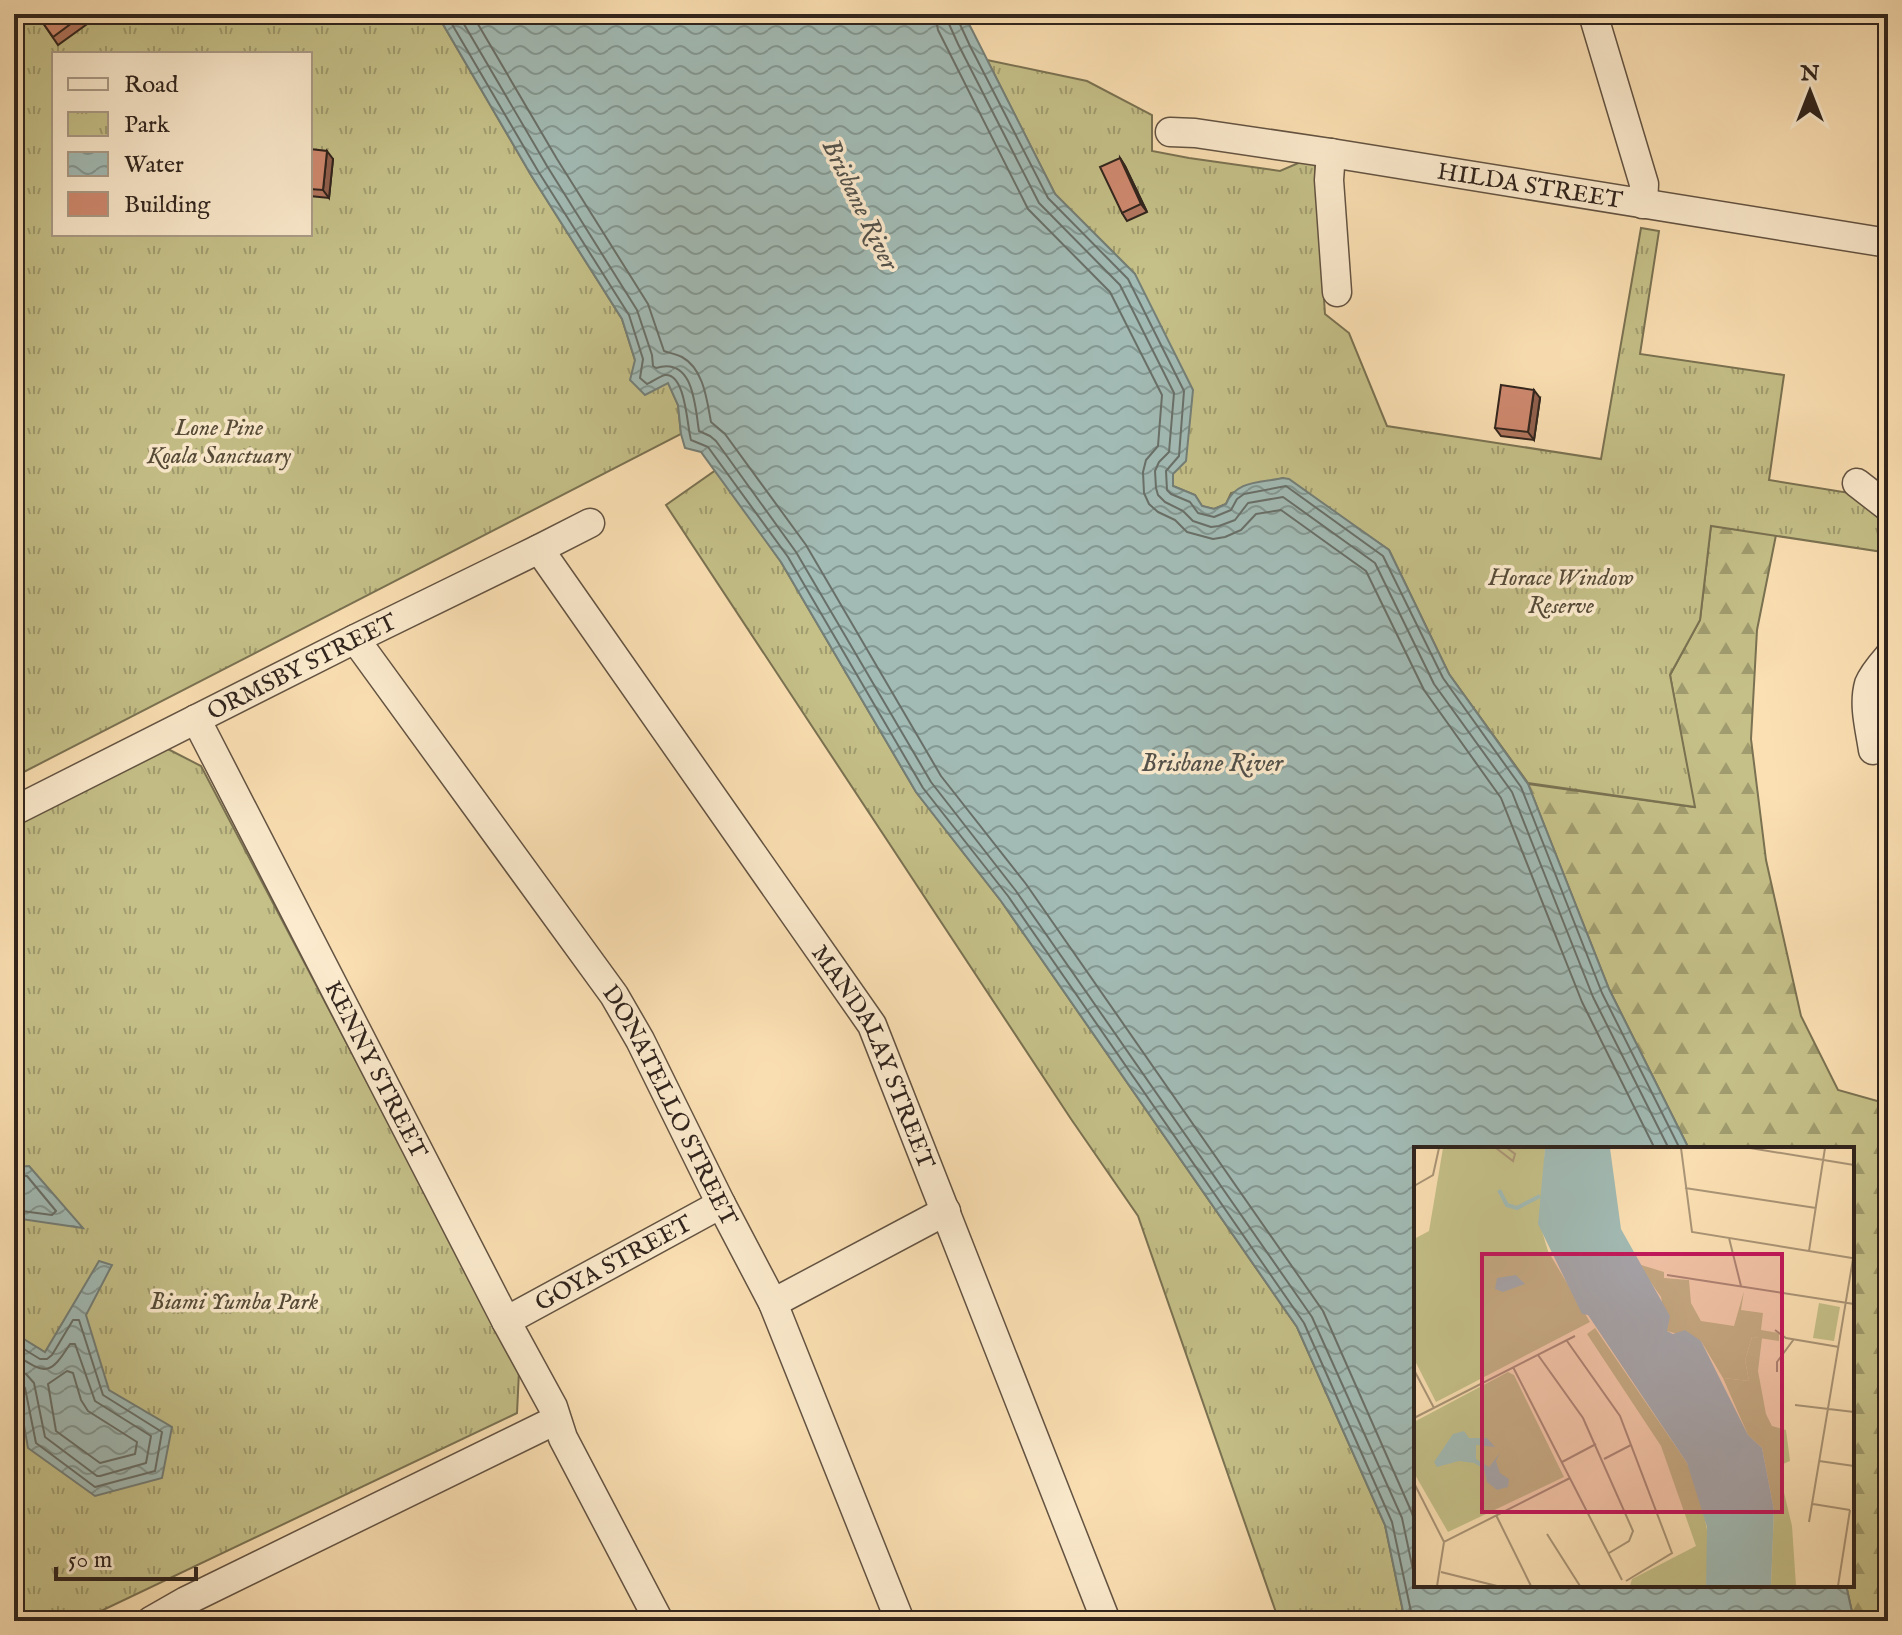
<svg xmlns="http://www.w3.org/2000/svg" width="1902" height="1635" font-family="'IM FELL English',serif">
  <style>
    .forest { fill: url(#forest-firs); stroke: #7a7252; stroke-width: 2 }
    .park { fill: url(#park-tufts); stroke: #7a7252; stroke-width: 2; fill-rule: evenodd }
    .water { fill: url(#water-waves); stroke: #747f78; stroke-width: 2 }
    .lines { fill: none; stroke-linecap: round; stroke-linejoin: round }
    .shore { stroke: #697069; stroke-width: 2 }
    .minor-casing { stroke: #635342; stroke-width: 31 }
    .minor { stroke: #fcebce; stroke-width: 28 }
    .wall { fill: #b3765f; stroke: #30241d; stroke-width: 2 }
    .shaded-wall { fill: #92604e; stroke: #30241d; stroke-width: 2 }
    .building { fill: #d0896f; stroke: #30241d; stroke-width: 2 }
    .labels { text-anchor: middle; stroke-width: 7; stroke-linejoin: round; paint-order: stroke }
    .street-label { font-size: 24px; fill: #30241d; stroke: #fcebce }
    .park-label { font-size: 24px; font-style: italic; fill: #554b38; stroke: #fcebce }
    .water-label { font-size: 26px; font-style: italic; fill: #52514b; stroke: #fcebce }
    .inset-river { fill: none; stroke: #a2bbb5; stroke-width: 4 }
    .inset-road { fill: none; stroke: #aa9577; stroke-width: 2 }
    .view { fill: #c2185b; fill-opacity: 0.15; stroke: #c2185b; stroke-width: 4 }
    .inset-edge { fill: none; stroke: #30241d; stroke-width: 4 }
  </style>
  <defs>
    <pattern id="forest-firs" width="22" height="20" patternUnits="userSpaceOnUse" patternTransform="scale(2)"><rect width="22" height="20" fill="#c5c088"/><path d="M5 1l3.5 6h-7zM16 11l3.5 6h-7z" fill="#a09c6f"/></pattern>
    <pattern id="park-tufts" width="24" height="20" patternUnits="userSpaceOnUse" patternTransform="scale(2)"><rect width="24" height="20" fill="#c5c088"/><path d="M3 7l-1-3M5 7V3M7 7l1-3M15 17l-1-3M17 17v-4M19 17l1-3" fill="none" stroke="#a09c6f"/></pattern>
    <pattern id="water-waves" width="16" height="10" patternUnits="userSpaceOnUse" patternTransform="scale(2)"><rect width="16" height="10" fill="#a2bbb5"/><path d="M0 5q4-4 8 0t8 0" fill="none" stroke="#849893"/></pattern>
  </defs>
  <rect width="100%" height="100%" fill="#fbe0b3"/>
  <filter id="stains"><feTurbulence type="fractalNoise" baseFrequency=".0025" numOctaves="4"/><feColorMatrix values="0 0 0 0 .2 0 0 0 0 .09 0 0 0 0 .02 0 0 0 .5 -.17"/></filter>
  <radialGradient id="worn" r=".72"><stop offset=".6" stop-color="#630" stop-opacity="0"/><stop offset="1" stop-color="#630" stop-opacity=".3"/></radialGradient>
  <path class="forest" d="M1711,525L1776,535L1757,630L1751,739L1766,860L1801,1016L1838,1090L1888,1104V1621H1854L1846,1585H1852V1149H1689L1609,989L1528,784L1694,807L1670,675L1700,620Z"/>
  <path class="park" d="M14,14H437L531,175L622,319L635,360L668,382L678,405L681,434L14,777ZM54,54H310V234H54Z
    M987,60L1087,81L1152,115V151L1189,158L1280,171L1303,161L1315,164L1325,314L1349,333L1387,426L1601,459L1641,228L1659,231L1640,354L1784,375L1769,480L1887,499L1883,552L1711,526L1700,620L1670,675L1695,807L1528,783L1449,674L1389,550L1283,478L1231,493L1226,504L1214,509L1202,506L1195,495L1173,486V474L1135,274L1055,194Z
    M716,470L781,562L916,792L1001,901L1297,1327L1385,1525L1405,1621H1279L1138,1216L1071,1119L666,505Z
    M162,746L201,766L519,1371L517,1413L80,1621H14V825Z"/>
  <path class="water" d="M437,14H964L1055,194L1135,274L1193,390L1186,461L1173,474V486L1195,495L1202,506L1214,509L1226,504C1236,480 1260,483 1283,478L1289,479L1389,550L1449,674L1528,784L1609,989L1689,1149H1416V1585H1846L1854,1621H1405L1385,1525L1297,1327L1001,901L916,792L781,562L701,452L685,448L681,434L678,405L668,383L645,395L630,380L635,360L622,319L531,175Z
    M29,1166L83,1228L14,1218V1167Z
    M99,1261L112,1265L86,1315L109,1390L172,1427L162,1478L95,1496L28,1448L14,1369V1333L45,1352Z"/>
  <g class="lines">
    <path class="shore" d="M446,14L538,171L629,315L643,359L640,378L647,384C652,382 660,376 665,375C686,373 687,427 691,440L708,447L788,557L923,788L1008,896L1304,1323L1392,1522L1413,1621
      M458,14L547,166L637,310L652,355L653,366L656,368C694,356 695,407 699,431L710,436L716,441L796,552L931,782L1016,891L1312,1317L1402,1518L1416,1584
      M472,14L557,159L648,304L664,351C669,353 676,354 682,357C704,369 707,401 711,422L725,434L806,545L941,776L1026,884L1323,1311L1412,1513L1416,1527
      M935,14L938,30L1028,209L1110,292L1162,395L1158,446L1146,460L1143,472L1144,493L1149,504L1158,512L1175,520L1187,532L1213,539L1225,537L1241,530L1256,514L1281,510L1366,571L1424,690L1501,798L1582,1002L1655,1149
      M947,14L949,24L958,44L1039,203L1120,285L1174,393L1169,452L1159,462L1155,471L1156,488L1158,495L1165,502L1183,511L1193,521L1211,527L1219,526L1235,520L1248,503L1283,497L1375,563L1434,684L1512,792L1593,997L1669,1149
      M957,14L958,20L970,46L1048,198L1128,279L1184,391L1179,456L1166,471L1167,490L1171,494L1190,502L1198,513L1214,517L1231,510L1237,499L1244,494L1286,486L1383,556L1443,678L1521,787L1602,993L1680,1149
      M14,1175L27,1176L56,1211L52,1215L14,1210
      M14,1343L40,1359H47L52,1355L73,1320H79L103,1395L162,1432L155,1471L95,1487L36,1443L25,1388L21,1382L14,1381
      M14,1354C46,1374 49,1377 70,1344H75L95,1401L151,1436L146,1463L100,1476H97L45,1437L34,1383L26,1374L14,1371
      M67,1371L73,1373L81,1400L88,1411L137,1442L135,1454L100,1463L56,1431L48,1384Z"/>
    <g class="minor-casing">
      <g id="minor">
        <path d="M1593,14L1644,184L1643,204"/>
        <path id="s1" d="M1170,132L1195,133L1331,153L1888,243"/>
        <path d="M1331,153L1329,180L1337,292"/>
        <path d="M1857,483L1888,507"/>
        <path id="s2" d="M539,549L872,1025L1106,1621"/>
        <path id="s3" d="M355,639L614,995L640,1040L721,1204L773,1303L900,1621"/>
        <path id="s4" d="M196,719L506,1321L553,1407L563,1438L659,1621"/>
        <path d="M1873,750C1870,729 1863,705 1869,684C1873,674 1881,665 1888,657"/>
        <path id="s5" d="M14,811L355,639L539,549L590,523"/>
        <path d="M773,1303L946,1211"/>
        <path id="s6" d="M506,1321L721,1204"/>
        <path d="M151,1621L186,1601L556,1420"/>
      </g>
    </g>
    <use href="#minor" class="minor"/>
  </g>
  <path class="wall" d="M54,14H101L58,45L43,23Z
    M310,149L333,159L329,198L310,196Z
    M1120,158L1125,166L1147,212L1127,221L1122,213Z
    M1540,398L1534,440L1501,436L1495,428Z"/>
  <path class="shaded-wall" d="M327,151L333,159L329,198L323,190Z
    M1120,158L1125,166L1147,212L1141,204Z
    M1534,390L1540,398L1534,440L1528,432Z"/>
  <path class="building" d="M54,14H84L53,37L43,23Z
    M310,149L327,151L323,190L310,189Z
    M1120,158L1141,204L1122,213L1100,167Z
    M1501,385L1534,390L1528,432L1495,428Z"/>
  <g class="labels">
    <g class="street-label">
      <text dy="8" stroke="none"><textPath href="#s1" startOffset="364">HILDA STREET</textPath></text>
      <text dy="8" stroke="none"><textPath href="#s5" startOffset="322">ORMSBY STREET</textPath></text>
      <text dy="8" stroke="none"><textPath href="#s2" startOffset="610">MANDALAY STREET</textPath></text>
      <text dy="8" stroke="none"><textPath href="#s4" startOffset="394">KENNY STREET</textPath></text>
      <text dy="8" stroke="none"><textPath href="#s3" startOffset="564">DONATELLO STREET</textPath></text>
      <text dy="8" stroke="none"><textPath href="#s6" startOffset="122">GOYA STREET</textPath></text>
    </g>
    <g class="park-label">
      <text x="219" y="435">Lone Pine<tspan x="219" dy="28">Koala Sanctuary</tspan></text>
      <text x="1561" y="585">Horace Window<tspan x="1561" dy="28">Reserve</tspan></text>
      <text x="234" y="1309">Biami Yumba Park</text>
    </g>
    <g class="water-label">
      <text transform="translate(861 204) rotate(64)" y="9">Brisbane River</text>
      <text x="1212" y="771">Brisbane River</text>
    </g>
  </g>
  <g transform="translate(1414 1147)">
    <rect width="440" height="440" fill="#fbe0b3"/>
    <path d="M338,190L348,191L344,224L352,267L358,279L372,283L376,314L369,317L367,333L378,379L382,439H357L360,363L348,301L334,288L309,231L335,234L331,213Z" fill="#c5c088"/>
    <path d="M29,1H131L127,81L134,104L176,175L22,255L0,212V92L15,84ZM224,117L250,125V131L275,133L277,156L287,174L320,179L330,144L327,163L349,166L347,183L365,186V194L338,190L331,213L335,234L309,231L287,194L253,184L247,150ZM405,156L426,160L420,194L399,191ZM181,181L273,316L286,347L295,393L292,439H216L218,432L282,399L247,299L173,187ZM94,225L100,228L150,330L34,385L0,326V275Z" fill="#c5c088"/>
    <path d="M131,1H196L207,82L256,169L253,184L259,187L271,183L287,194L334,288L348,301L360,363L357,439H292L293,380L273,316L174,168L168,167L124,77ZM102,128L111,137L89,145L81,142L83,131ZM50,284L55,291H73L81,300L62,298V312L75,320L86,306L82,314L86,326L95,332L94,340L83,343L73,335L70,322L60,316L45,314L23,320L20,315L39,287Z" fill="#a2bbb5"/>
    <path class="inset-river" d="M132,40L140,1M85,43L93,58L103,61L126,49"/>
    <path class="inset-road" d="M82,1L99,14L101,7L93,1M267,1L278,85L438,111M336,1L440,18M0,39L19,28L25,1M271,41L402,61M315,91L327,139M395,104L411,1M253,128L440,157M361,183L372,191L425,200M153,194L206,269L258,406L212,434M124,208L169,271L219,384L215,394L195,406M99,220L208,433M0,223L20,261M363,225V215L380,192M381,258L440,265M0,271L161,189M190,312L217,298M405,314L440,319M148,315L182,297M0,336L30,395L156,331M399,357L436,363M82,368L117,439M395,375L440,106M133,387L166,439M27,425L83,439M23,439L30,395M424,439L436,363"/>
    <path class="view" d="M68,107H368V365H68Z"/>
    <rect width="440" height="440" class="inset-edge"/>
  </g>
  <rect width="1902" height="1635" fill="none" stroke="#fbe0b3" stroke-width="48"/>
  <rect x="16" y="16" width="1870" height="1603" fill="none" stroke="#30241d" stroke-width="4"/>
  <rect x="24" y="24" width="1854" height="1587" fill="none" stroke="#30241d" stroke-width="2"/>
  <rect x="52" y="52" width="260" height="184" fill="#fcebce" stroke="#aa9b87" stroke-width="2"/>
  <rect x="68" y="78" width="40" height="12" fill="#fcebce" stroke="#aa9b87" stroke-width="2"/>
  <text x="124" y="92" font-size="24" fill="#30241d">Road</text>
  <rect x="68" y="112" width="40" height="24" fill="url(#park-tufts)" stroke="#aa9b87" stroke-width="2"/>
  <text x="124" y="132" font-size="24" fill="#30241d">Park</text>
  <rect x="68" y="152" width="40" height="24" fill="url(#water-waves)" stroke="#aa9b87" stroke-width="2"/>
  <text x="124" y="172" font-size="24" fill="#30241d">Water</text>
  <rect x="68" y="192" width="40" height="24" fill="#d0896f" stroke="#aa9b87" stroke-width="2"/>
  <text x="124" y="212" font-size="24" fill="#30241d">Building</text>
  <g transform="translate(1810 92)" stroke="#fcebce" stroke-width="6" paint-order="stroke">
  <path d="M0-6L14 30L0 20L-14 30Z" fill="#30241d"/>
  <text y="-12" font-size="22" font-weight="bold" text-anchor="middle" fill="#30241d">N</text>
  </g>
  <path d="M56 1567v12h140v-12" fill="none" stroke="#30241d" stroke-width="4"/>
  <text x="68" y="1567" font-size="24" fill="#30241d" stroke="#fcebce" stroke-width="6" paint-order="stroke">50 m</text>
  <rect width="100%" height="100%" filter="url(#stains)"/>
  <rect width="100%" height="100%" fill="url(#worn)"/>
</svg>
